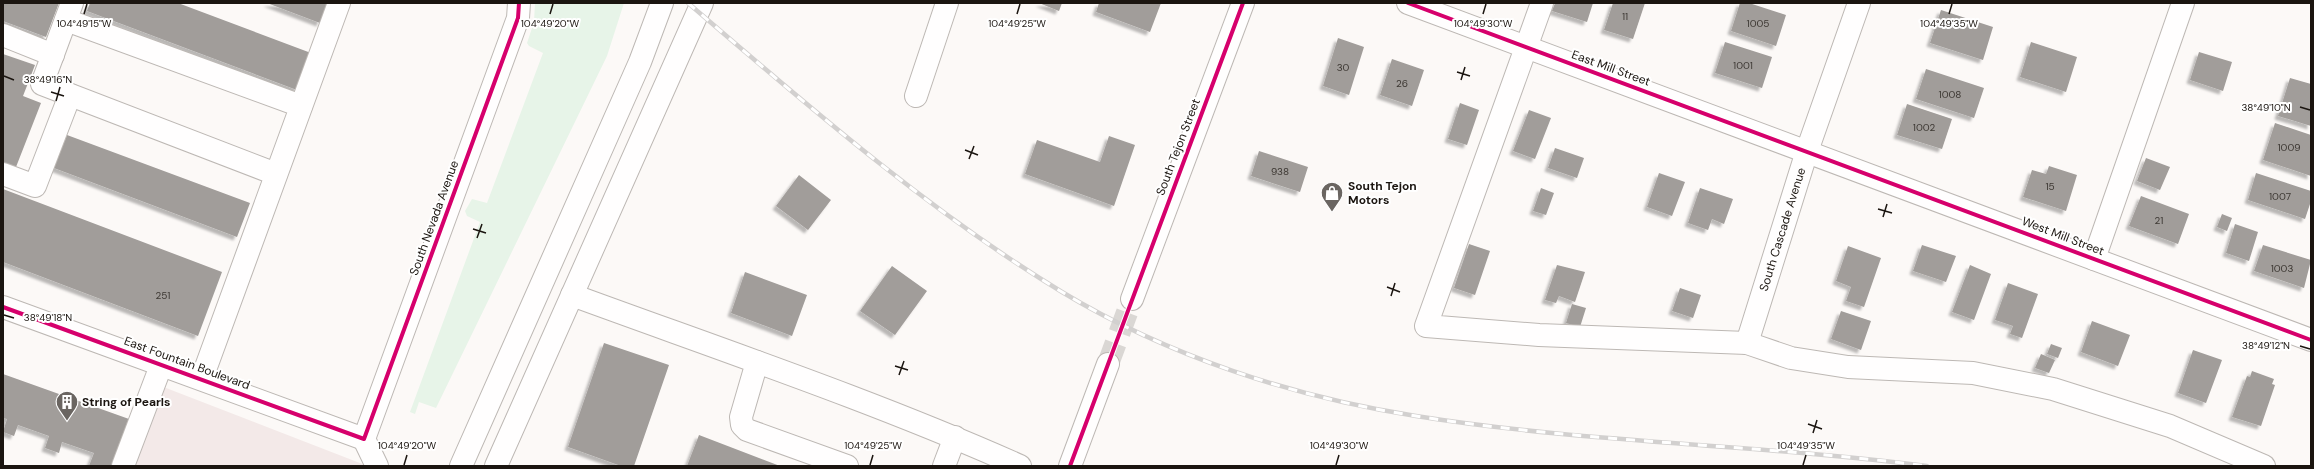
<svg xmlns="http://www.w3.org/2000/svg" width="2314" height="469" font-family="'DM Sans',sans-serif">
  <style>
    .commercial { fill: #f3e9e8 }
    .green { fill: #e7f4e8 }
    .building { fill: #a19d9a; filter: url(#shadow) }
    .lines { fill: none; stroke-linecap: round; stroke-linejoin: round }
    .minor-tunnel { stroke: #dad7d4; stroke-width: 22; stroke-dasharray: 22 11; stroke-linecap: butt }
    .minor-casing { stroke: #bdb8b4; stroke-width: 24 }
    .major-casing { stroke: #bdb8b4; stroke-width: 24 }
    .minor { stroke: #fffefe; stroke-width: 22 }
    .major { stroke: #fffefe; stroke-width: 22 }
    .rail-casing { stroke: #d2d0cf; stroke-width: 4.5 }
    .rail { stroke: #fff; stroke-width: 3; stroke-dasharray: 9; stroke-linecap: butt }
    .cycleway-casing { stroke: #fff; stroke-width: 6 }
    .cycleway { stroke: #d6006c; stroke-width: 4 }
    .ticks { fill: none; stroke: #1b1510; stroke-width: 1.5 }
    .labels { text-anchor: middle; stroke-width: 4; stroke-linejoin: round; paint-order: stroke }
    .number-label { font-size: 10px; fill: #3c3732 }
    .street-label { font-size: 12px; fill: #1b1510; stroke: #fff }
    .poi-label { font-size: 12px; font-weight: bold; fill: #1b1510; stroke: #fff; text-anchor: start }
    .ticks-label { font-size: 10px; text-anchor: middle; fill: #1b1510; stroke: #fff; stroke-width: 4; stroke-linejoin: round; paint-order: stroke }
  </style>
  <defs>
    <filter id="shadow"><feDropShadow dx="-3.5" dy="3.5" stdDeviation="1" flood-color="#0004"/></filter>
  </defs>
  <rect width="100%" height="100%" fill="#fcf9f7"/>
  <path class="commercial" d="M148,381L365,465L369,466H116Z"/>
  <path class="green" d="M535,3H624L607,56L436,408L419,402L415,414L410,412L480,222L467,216L465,211L472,199L487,203L543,53L529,46L527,43L534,22Z"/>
  <path class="building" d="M3,3H59L46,37L3,21Z
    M90,3H178L311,53L297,90L87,11Z
    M267,3H327L320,23Z
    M1039,3H1062L1059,11Z
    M1099,3H1161L1150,32L1096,12Z
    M1555,3H1593L1587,22L1552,11Z
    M1613,3H1645L1633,39L1604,30Z
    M1740,3H1749L1786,15L1776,46L1731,31Z
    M1941,10L1993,27L1983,60L1930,43Z
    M1338,38L1364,47L1349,95L1323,86Z
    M1725,42L1772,57L1762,88L1715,73Z
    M2031,42L2077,57L2066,92L2020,77Z
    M2199,52L2232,62L2223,91L2190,80Z
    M3,54L35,65L23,96L41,103L16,167L3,162Z
    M1392,59L1424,70L1412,106L1380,95Z
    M1926,69L1984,88L1974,118L1916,99Z
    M2290,78L2311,84V126L2278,116Z
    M1460,103L1479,110L1467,145L1448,139Z
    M1907,104L1952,119L1942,149L1897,135Z
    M1529,110L1551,118L1535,159L1513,151Z
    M2275,123L2311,135V176L2263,160Z
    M67,135L250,203L237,237L54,168Z
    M1109,136L1135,145L1114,206L1025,174L1037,140L1100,162Z
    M1555,148L1584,158L1577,178L1548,168Z
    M1259,151L1308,167L1300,192L1251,176Z
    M2146,158L2170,167L2160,190L2137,181Z
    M2049,166L2077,175L2066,211L2023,197L2032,170L2046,174Z
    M1659,173L1685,182L1672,216L1647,207Z
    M2256,173L2311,191V201L2305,219L2248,200Z
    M799,175L831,200L808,230L776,206Z
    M1541,188L1554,193L1546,215L1533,211Z
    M1700,188L1733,199L1724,224L1712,219L1708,230L1688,223Z
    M3,189L222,272L198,336L3,262Z
    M2141,196L2189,214L2178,244L2129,226Z
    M2222,214L2232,218L2227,231L2217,227Z
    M2235,224L2258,232L2249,261L2226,253Z
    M1469,244L1490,251L1475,295L1454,288Z
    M1922,245L1956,256L1946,282L1913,271Z
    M2263,245L2311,260L2304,288L2254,271Z
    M1848,246L1881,258L1864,307L1846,301L1851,287L1836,281Z
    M1557,265L1585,272L1575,302L1559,296L1556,303L1545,300Z
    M1970,265L1991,274L1974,320L1952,312Z
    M892,266L927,291L895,335L860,311Z
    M745,272L807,295L792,336L731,313Z
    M2008,283L2038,294L2022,338L2010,334L2013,326L1995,320Z
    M1680,288L1701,295L1693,318L1672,311Z
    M1572,304L1586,308L1580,327L1566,323Z
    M1841,311L1871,321L1861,350L1831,339Z
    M2092,321L2130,335L2118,366L2081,352Z
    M604,343L669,365L634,466H621L568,447Z
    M2051,344L2062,348L2058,358L2047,354Z
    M2193,350L2222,360L2206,403L2178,393Z
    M2041,354L2055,360L2049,373L2035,368Z
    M2252,371L2274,379L2272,384L2275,385L2261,426L2232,417L2247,376L2250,377Z
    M3,374L129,419L112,466H89L94,453L62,442L59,453L45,448L49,436L18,425L14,436L3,432L7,419L3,418Z
    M699,435L780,466H687Z"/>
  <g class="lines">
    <path class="minor-tunnel" d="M1108,364L1132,299"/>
    <g class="minor-casing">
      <g id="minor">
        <path d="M72,3L42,84L276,174"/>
        <path d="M1408,3L2311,340"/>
        <path d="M1542,3L1426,326L1539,335L1747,343L1791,358L1848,367L1973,373L2053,389L2170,426L2264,466"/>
        <path d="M66,20L301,106"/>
        <path d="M3,35L53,55"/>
        <path d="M916,96L947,3"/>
        <path d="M3,174L35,186L70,95"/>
        <path d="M2094,259L2183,3"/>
        <path d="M572,295C722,350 874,401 1020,466"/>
        <path d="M1132,299L1243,3"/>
        <path d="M3,307L364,439"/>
        <path id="s1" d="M1747,343L1807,151L1859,3"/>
        <path d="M757,362L741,417L742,425L747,430L847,466"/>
        <path d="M202,378L339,3"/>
        <path d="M364,439L518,18L519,3"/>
        <path d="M364,439L377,466"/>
        <path d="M123,466L162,363"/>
        <path d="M944,466L955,437"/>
        <path d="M1070,466L1108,364"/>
      </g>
    </g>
    <g class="major-casing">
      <path id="major" d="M461,466L640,62L662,3
        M496,466L702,3"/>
    </g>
    <use href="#minor" class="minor"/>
    <use href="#major" class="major"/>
    <g class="rail-casing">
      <path id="rail" d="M688,3C807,105 927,210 1062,292C1168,356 1293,397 1416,416C1585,443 1757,444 1927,466"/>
    </g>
    <use href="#rail" class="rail"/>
    <g class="cycleway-casing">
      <path id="cycleway" d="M1408,3L2311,340
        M3,307L364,439L518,18L519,3
        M1070,466L1243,3"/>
    </g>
    <use href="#cycleway" class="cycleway"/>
  </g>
  <path class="ticks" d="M84,14L87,4M550,14L553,4M1017,14L1020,4M1483,14L1486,4M1949,14L1952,4M1457,72L1470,76M4,76L14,80M1461,80L1465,67M51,92L64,96M56,101L60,87M2300,107L2310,110M965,150L978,155M969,159L974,146M1878,209L1892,213M1883,217L1887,204M473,229L486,233M477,238L482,224M1387,287L1400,292M1391,296L1395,283M4,315L14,318M2300,346L2310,349M895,366L908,370M899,375L904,361M1808,424L1822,429M1813,433L1817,420M404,465L407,455M870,465L873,455M1336,465L1339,455M1803,465L1806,455"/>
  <defs>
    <g id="shop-pin" transform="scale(1.15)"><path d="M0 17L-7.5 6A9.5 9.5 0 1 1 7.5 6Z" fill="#6a6561" stroke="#fff"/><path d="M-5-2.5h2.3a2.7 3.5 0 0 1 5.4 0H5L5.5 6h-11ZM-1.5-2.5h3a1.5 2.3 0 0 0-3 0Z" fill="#fff"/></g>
    <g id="building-pin" transform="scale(1.15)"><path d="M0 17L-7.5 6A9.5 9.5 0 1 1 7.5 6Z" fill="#6a6561" stroke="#fff"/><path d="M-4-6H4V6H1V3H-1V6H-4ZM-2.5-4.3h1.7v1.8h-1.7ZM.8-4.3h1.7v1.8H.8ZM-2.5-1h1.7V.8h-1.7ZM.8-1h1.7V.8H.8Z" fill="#fff"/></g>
  </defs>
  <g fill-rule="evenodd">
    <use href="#shop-pin" x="1332" y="193"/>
    <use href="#building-pin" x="67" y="402"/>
  </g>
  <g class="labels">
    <g class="number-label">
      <text x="1625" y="20">11</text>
      <text x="1758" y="27">1005</text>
      <text x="1743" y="69">1001</text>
      <text x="1343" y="71">30</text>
      <text x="1402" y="87">26</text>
      <text x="1950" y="98">1008</text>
      <text x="1924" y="131">1002</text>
      <text x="2289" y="151">1009</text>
      <text x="1280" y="175">938</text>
      <text x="2050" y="190">15</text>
      <text x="2280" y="200">1007</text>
      <text x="2159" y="224">21</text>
      <text x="2282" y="272">1003</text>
      <text x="163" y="299">251</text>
    </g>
    <g class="street-label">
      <text transform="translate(1611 68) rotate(20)" y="4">East Mill Street</text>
      <text transform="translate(1178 147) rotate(-69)" y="4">South Tejon Street</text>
      <text transform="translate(434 218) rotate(-70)" y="4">South Nevada Avenue</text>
      <text dy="4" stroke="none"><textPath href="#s1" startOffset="119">South Cascade Avenue</textPath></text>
      <text transform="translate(2063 236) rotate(21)" y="4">West Mill Street</text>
      <text transform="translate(187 363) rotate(20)" y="4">East Fountain Boulevard</text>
    </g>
    <g class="poi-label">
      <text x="1348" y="190">South Tejon<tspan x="1348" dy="14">Motors</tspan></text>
      <text x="82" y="406">String of Pearls</text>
    </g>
  </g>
  <g class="ticks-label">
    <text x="84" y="27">104°49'15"W</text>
    <text x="550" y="27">104°49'20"W</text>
    <text x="1017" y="27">104°49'25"W</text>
    <text x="1483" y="27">104°49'30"W</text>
    <text x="1949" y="27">104°49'35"W</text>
    <text x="48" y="83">38°49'16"N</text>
    <text x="2266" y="111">38°49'10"N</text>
    <text x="48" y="321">38°49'18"N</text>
    <text x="2266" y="349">38°49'12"N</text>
    <text x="407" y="449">104°49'20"W</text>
    <text x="873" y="449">104°49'25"W</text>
    <text x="1339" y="449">104°49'30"W</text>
    <text x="1806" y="449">104°49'35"W</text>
  </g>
  <rect width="2314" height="469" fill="none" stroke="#1b1510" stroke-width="8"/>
</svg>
